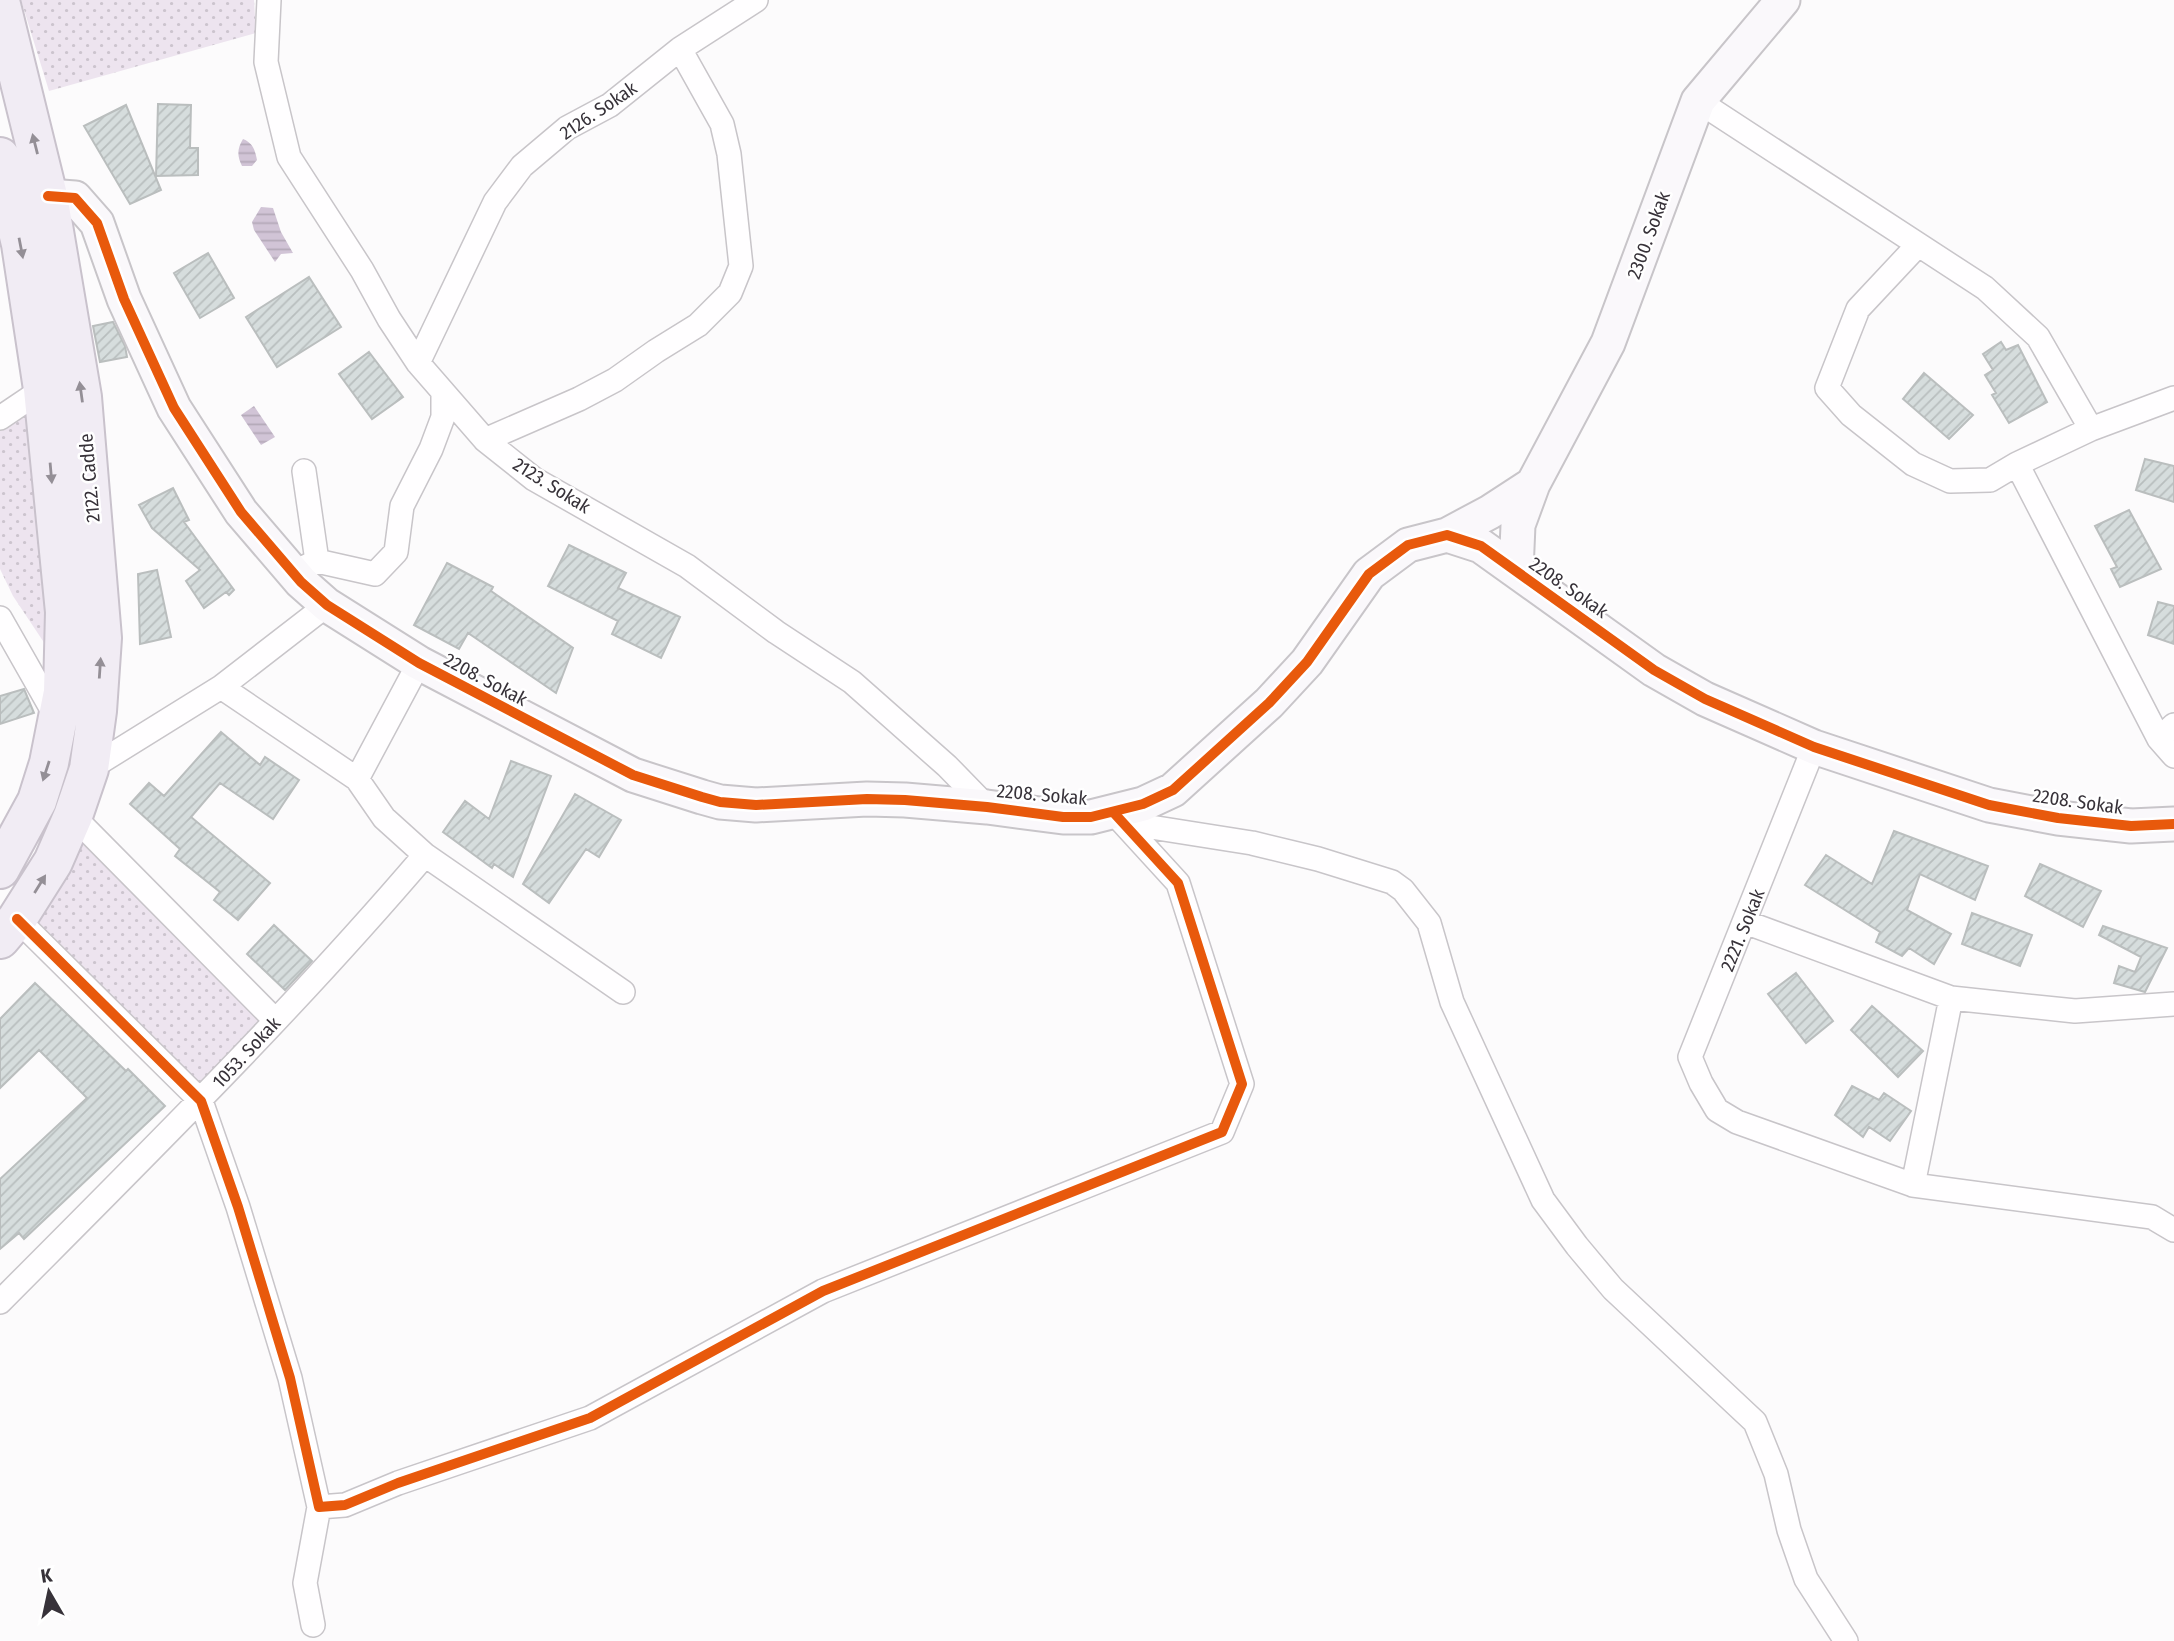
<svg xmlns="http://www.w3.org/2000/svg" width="2174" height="1641" font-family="'Fira Sans Condensed',sans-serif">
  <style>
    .park { fill: url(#park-dots) }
    .water { fill: url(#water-rules) }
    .building { fill: url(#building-hatch); stroke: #babebe; stroke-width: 2 }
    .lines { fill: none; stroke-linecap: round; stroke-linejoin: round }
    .street-casing { stroke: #c8c5c9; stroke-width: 26 }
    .secondary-casing { stroke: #c8c5c9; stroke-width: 37 }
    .highway-casing { stroke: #c9c2cc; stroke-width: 42 }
    .street { stroke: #fffeff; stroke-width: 23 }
    .secondary { stroke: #faf8fb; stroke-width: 33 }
    .highway { stroke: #f1ecf4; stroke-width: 38 }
    .cycleway-casing { stroke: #fff; stroke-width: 15 }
    .cycleway { stroke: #e8590c; stroke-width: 10 }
    .oneway { fill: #948f96 }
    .labels { text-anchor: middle; stroke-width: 5; stroke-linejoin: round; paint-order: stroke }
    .street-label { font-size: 19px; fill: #373239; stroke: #fff }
  </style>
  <defs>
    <pattern id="park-dots" width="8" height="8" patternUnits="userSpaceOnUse" patternTransform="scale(1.75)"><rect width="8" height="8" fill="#ede4ef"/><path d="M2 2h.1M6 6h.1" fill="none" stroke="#ccc4ce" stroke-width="1.8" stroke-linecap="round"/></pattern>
    <pattern id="water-rules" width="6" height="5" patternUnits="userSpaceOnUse" patternTransform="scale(1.75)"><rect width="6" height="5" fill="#d1c4d6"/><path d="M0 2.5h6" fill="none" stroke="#b4a9b8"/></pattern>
    <pattern id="building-hatch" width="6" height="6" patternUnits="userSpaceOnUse" patternTransform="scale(1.75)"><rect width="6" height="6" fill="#d6dddd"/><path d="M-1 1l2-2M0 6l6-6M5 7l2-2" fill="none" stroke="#b8bebe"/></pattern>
  </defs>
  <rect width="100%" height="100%" fill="#fcfbfc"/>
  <path class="park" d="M21,0H254L256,33L49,91Z
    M33,408L57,662L13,596L0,569V431Z
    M73,816L275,1020L201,1101L17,919Z"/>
  <path class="water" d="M243,139C253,143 255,150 257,160L252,166H242C237,156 237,149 243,139Z
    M261,207L273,208L281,232L293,253L281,254L275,262L254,230L252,222Z
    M254,406L275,437L261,445L241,415Z"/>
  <path class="building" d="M158,104L191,105L190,148H198V175L156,176Z
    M126,105L161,190L130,204L84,126Z
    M208,253L234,298L200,318L174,273Z
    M309,277L341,327L277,367L246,317Z
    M113,322L125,346L127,357L100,362L93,326Z
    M2001,342L2006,350L2018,345L2047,402L2009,423L1992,395L1996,393L1985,375L1993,370L1983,354Z
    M369,352L403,397L372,419L339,374Z
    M1924,373L1973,415L1949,439L1903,399Z
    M2145,459L2174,466V502L2136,490Z
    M173,488L189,520L184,522L234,590L229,595L226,592L204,608L186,581L200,570L152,528L139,505Z
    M2129,510L2161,569L2120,587L2111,569L2117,567L2095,526Z
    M569,545L626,573L618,588L680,617L661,658L612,634L618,621L548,586Z
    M447,563L493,587L491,591L573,648L556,693L468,633L459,649L414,625Z
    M157,570L171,637L140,644L138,574Z
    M2158,602L2174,606V644L2148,635Z
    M24,689L34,713L0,724V696Z
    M221,732L260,765L265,757L299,780L273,819L220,783L191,817L270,883L238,920L214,900L220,892L175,856L180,849L130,804L149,783L164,796Z
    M511,761L551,776L513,877L494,864L492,868L443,832L465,801L489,819Z
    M575,794L621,820L599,857L586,849L549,903L523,884Z
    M1894,831L1988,866L1975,900L1920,874L1907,910L1951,934L1934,964L1909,948L1902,956L1876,942L1880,932L1805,885L1826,855L1872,884Z
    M2040,864L2101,891L2083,927L2025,896Z
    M1972,913L2032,935L2020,966L1962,944Z
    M274,925L312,961L285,990L247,954Z
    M2103,926L2167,948L2145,992L2114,983L2119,966L2135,972L2141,957L2099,935Z
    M1796,973L1833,1021L1806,1043L1768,994Z
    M35,983L126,1071L128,1069L165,1106L24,1239L19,1233L0,1249V1179L87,1098L39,1050L0,1088V1019Z
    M1872,1006L1923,1051L1898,1077L1851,1030Z
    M1852,1086L1879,1100L1884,1093L1911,1111L1890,1141L1869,1127L1863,1137L1835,1115Z"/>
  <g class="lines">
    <g class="street-casing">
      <path id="street" d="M269,0L266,62L289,157L362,270L389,319L418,363L485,440L534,479L687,566L776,632L852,682L947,766L987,807
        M1698,101L1985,288L2038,337L2091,429
        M1917,246L1858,309L1827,388L1851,415L1913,464L1950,481L1990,480L2017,464
        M418,363L495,202L522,166L567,128L610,105L680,49L756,0
        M2174,398L2091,429L2017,464L2159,739L2174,756
        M0,418L43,389
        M485,440L579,399L615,380L656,351L698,325L730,293L741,266L729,154L722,124L680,49
        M304,471L317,561L305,567
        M317,561L375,574L396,552L402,506L431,449L443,417V392
        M0,618L58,720
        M221,687L357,779
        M2159,739L2174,725
        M1814,747L1690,1057L1701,1083L1717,1110L1737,1122L1913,1185L1951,998
        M89,769L221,687L327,605
        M73,816L275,1020
        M1120,816L1138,825L1252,843L1318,859L1392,882L1403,890L1429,923L1452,1002L1543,1200L1577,1246L1613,1289L1755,1422L1776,1474L1789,1530L1806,1579L1846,1641
        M425,855L623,992
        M17,919L201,1101L238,1207L290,1378L319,1507L345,1505L398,1483L590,1418L823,1291L1222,1132L1242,1084L1178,883L1114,813
        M1745,922L1951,998L2075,1011L2174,1004
        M1913,1185L2152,1217L2174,1230
        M0,1302C145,1156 292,1011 425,855L384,818L357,779L419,663
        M313,1625L305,1583L319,1507"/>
    </g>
    <g class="secondary-casing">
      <path id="secondary" d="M48,196L75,198L97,223L124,299L174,408L241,512L301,582L327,605L419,663L633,775L702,797L720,802L756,805L867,799L905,800L987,807L1063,817H1091L1143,804L1173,790L1269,703L1307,662L1369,574L1408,545L1447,535L1481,546L1654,670L1705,699L1814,747L1989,805L2058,818L2131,826L2174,824
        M1447,535L1490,512L1533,484
        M1516,571L1518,525L1533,484L1608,343L1698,101L1783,0"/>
    </g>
    <g class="highway-casing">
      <path id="highway" d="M0,1L48,196L82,397L102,638L97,711L89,769L73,816L53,862L17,919L0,939
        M0,157L21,244L43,389L65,612L63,692L49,763L37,801L0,869"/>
    </g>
    <use href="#street" class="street"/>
    <use href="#secondary" class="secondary"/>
    <use href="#highway" class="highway"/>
    <g class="cycleway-casing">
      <path id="cycleway" d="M48,196L75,198L97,223L124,299L174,408L241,512L301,582L327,605L419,663L633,775L702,797L720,802L756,805L867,799L905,800L987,807L1063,817H1091L1143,804L1173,790L1269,703L1307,662L1369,574L1408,545L1447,535L1481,546L1654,670L1705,699L1814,747L1989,805L2058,818L2131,826L2174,824
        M17,919L201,1101L238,1207L290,1378L319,1507L345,1505L398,1483L590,1418L823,1291L1222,1132L1242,1084L1178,883L1114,813"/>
    </g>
    <use href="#cycleway" class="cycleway"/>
  </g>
  <defs><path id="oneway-solid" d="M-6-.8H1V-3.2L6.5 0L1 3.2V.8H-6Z" transform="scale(1.75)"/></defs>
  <g class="oneway">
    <use href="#oneway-solid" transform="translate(35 144) rotate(-104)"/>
    <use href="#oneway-solid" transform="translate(21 248) rotate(79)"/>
    <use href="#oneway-solid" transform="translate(81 392) rotate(-98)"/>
    <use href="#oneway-solid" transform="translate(51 473) rotate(85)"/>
    <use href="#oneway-solid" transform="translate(100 668) rotate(-86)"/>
    <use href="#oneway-solid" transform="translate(46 771) rotate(108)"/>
    <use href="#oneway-solid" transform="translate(40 884) rotate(-58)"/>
  </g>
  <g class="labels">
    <g class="street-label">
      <text transform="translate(598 110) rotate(-34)" y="7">2126. Sokak</text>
      <text transform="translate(1648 235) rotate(-70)" y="7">2300. Sokak</text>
      <text transform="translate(89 478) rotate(-95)" y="7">2122. Cadde</text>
      <text transform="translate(552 485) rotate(32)" y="7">2123. Sokak</text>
      <text transform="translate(1569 587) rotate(35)" y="7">2208. Sokak</text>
      <text transform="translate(486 679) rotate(28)" y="7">2208. Sokak</text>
      <text transform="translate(1042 794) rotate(5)" y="7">2208. Sokak</text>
      <text transform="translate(2078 801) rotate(8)" y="7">2208. Sokak</text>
      <text transform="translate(1742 930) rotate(-68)" y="7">2221. Sokak</text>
      <text transform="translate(246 1052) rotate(-47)" y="7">1053. Sokak</text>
    </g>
  </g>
  <g transform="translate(49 1592) rotate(351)" stroke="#ffffff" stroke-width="5" paint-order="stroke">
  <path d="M0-5L12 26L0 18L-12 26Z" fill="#373239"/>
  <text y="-10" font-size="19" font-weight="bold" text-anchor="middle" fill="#373239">K</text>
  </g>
</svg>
